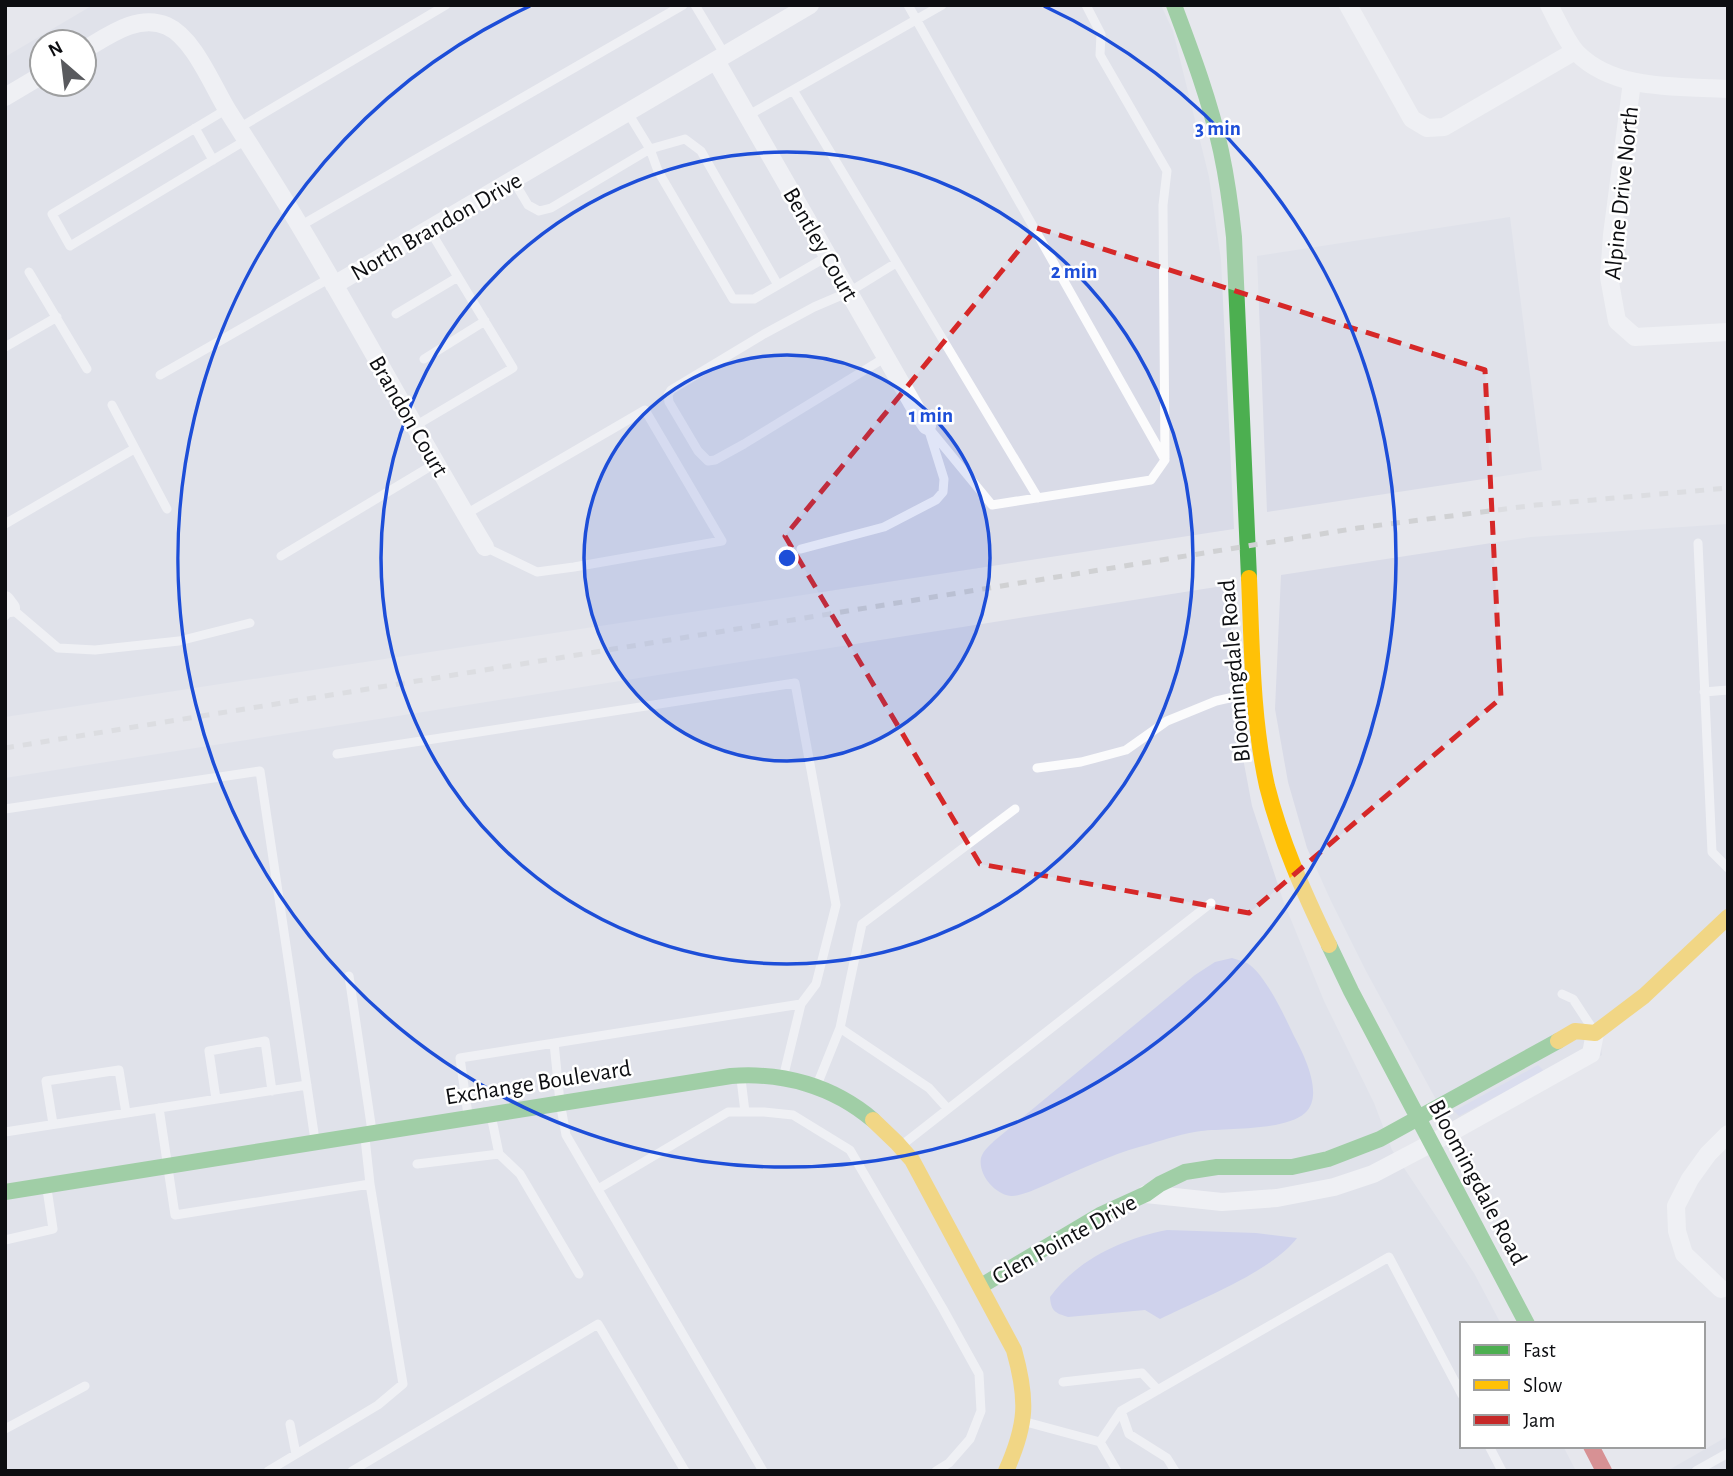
<svg xmlns="http://www.w3.org/2000/svg" width="1733" height="1476" font-family="'Alegreya Sans',sans-serif">
  <style>
    .built { fill: #d9dbe7; fill-rule: evenodd }
    .green { fill: #cdd1f0 }
    .water { fill: #b3b9ea }
    .lines { fill: none; stroke-linecap: round; stroke-linejoin: round }
    .lane { stroke: #fbfbfc; stroke-width: 9 }
    .street { stroke: #fbfbfc; stroke-width: 18 }
    .fast { stroke: #4caf50; stroke-width: 16 }
    .slow { stroke: #ffc107; stroke-width: 16 }
    .jam { stroke: #c62828; stroke-width: 16 }
    .rail { stroke: #d0d1d3; stroke-width: 5; stroke-dasharray: 9 9; stroke-linecap: butt }
    .marked { fill: none; stroke: #d62828; stroke-width: 5; stroke-dasharray: 14 9; stroke-linejoin: round }
    .ring { fill: none; stroke: #1d4ed8; stroke-width: 3.5 }
    .labels { text-anchor: middle; stroke-width: 5; stroke-linejoin: round; paint-order: stroke }
    .street-label { font-size: 24px; fill: #0d0e11; stroke: #fff }
    .centre { fill: #1d4ed8; stroke: #fff; stroke-width: 3.5 }
    .ring-label { font-size: 21px; text-anchor: middle; font-weight: bold; fill: #1d4ed8; stroke: #fff; stroke-width: 5; stroke-linejoin: round; paint-order: stroke }
  </style>
  <rect width="100%" height="100%" fill="#e6e7ed"/>
  <path class="built" d="M93,5H1161L1173,31L1209,177L1221,260L1234,529L5,717V57ZM42,42H84V84H42Z
    M1510,217L1542,470L1267,512L1257,256Z
    M1728,524V913L1599,1030L1602,1055L1457,1138L1366,971L1331,901L1307,848L1288,782L1275,709L1281,575L1531,537Z
    M1229,585L1236,721L1252,806L1283,900L1324,1001L1374,1103L1392,1150L1474,1273L1501,1324H1462V1446H1563L1576,1471H5V778Z
    M1728,1436V1471H1667Z"/>
  <path class="green" d="M1538,1065L1543,1070L1541,1073L1459,1116L1454,1111Z"/>
  <path class="water" d="M1232,958C1237,960 1243,961 1247,963C1265,974 1284,1015 1293,1034C1303,1053 1325,1095 1305,1113C1285,1131 1227,1128 1201,1131C1184,1133 1166,1139 1150,1144C1121,1151 1092,1164 1065,1176C1054,1181 1022,1197 1011,1196C994,1194 978,1174 981,1158C983,1151 989,1146 994,1141L1195,975L1215,962Z
    M1167,1230L1256,1233L1297,1238C1271,1272 1200,1299 1160,1319L1145,1310L1068,1317C1055,1313 1051,1311 1050,1297C1078,1259 1122,1239 1167,1230Z"/>
  <g class="lines">
    <path class="lane" d="M695,5L725,55
      M908,5L1165,460L1151,480L992,505L927,426
      M942,5L793,90L1038,498
      M1086,5L1101,34L1100,55L1167,171L1163,205L1165,458
      M227,109L52,214L70,246L246,140
      M747,116L793,90
      M195,128L213,160
      M239,128L446,5
      M513,180L528,205L539,211L551,208L650,149L628,113
      M300,226L683,5
      M29,272L87,369
      M778,285L701,151L685,139L650,149L658,171L733,299H754L828,256
      M396,314L458,277
      M5,347L57,317
      M886,357L744,444L715,460L708,461L698,451L669,402L668,395L671,390L764,334L814,307L849,292L896,263
      M424,359L485,321
      M160,375L330,278
      M112,405L167,509
      M415,426L513,368L429,229
      M466,514L645,410L722,541L574,567L537,572L485,547
      M5,524L134,449
      M1698,543L1712,852L1728,868
      M801,549L884,527L936,500L943,492L944,479L929,431
      M281,556L436,463
      M5,616L11,608L58,648L95,650L179,641L250,623
      M1704,692L1728,690
      M337,754L795,683L836,905L816,984L801,1004L460,1058L468,1115
      M1037,768L1081,762L1126,750L1167,721L1216,701L1252,693
      M5,809L260,771L315,1140
      M349,976L372,1131
      M1562,994L1573,999L1592,1028
      M840,1028L929,1088L948,1109
      M554,1043L560,1102L566,1135L763,1471
      M784,1074L801,1004
      M741,1079L745,1112
      M817,1085L840,1028L862,924L1015,809
      M216,1099L209,1051L265,1041L272,1091
      M159,1108L175,1215L370,1184L365,1138
      M53,1124L46,1081L119,1070L126,1113
      M5,1132L307,1085
      M902,1145L1211,903
      M499,1154L520,1174L579,1274
      M417,1164L499,1154L491,1115
      M598,1189L728,1112H764L793,1115L850,1150L943,1309L979,1374L981,1411L970,1439L949,1463L936,1471
      M5,1240L53,1229L47,1189
      M1063,1382L1142,1373L1158,1390
      M1121,1411L1129,1434L1167,1458L1175,1471
      M1026,1422L1100,1442L1117,1471
      M290,1424L296,1454
      M5,1429L85,1386
      M1100,1442L1121,1411L1389,1257L1462,1395
      M1489,1446L1502,1471
      M268,1471L378,1405L403,1384L370,1184
      M352,1471L598,1324L685,1471
      M1696,1471L1728,1453"/>
    <path class="street" d="M1348,5L1412,119L1427,128L1444,127L1575,51
      M1549,5C1556,18 1567,43 1577,53C1615,91 1677,86 1728,89
      M84,50C108,36 138,13 167,26C194,38 213,87 228,111C254,152 280,192 304,233C366,337 423,444 485,547
      M716,61L918,413L927,426
      M1632,82L1612,235L1609,277L1617,321L1635,337L1728,332
      M5,97L42,75
      M334,285L810,5
      M5,600L11,608
      M1146,1194L1222,1202L1277,1198L1334,1187L1373,1174L1432,1143L1591,1054L1595,1033
      M1721,1289L1684,1254L1677,1231L1676,1206L1690,1179L1708,1154L1728,1134"/>
    <path class="fast" d="M1174,5C1192,53 1210,101 1221,151C1227,179 1231,208 1234,237L1249,578
      M1329,945L1351,991L1527,1324
      M5,1192L731,1076C783,1072 833,1086 873,1120
      M981,1286L1100,1215L1146,1194L1160,1184L1185,1172L1217,1167H1292L1328,1159L1380,1139L1558,1041"/>
    <path class="slow" d="M1249,578C1252,647 1252,718 1267,786C1281,842 1304,893 1329,945
      M1558,1041L1575,1031L1595,1033L1644,996L1728,917
      M873,1120L897,1143L912,1160L1014,1350C1028,1400 1027,1424 1006,1471"/>
    <path class="jam" d="M1591,1446L1604,1471"/>
    <path class="rail" d="M5,748L1358,528L1536,505L1728,488"/>
  </g>
  <path d="M0 0H1733V1476H0ZM1037,228L1485,370L1501,698L1249,913L980,864L785,536Z" fill="#e6e7ed" fill-opacity=".55" fill-rule="evenodd"/>
  <path class="marked" d="M1037,228L1485,370L1501,698L1249,913L980,864L785,536Z"/>
  <circle cx="787" cy="558" r="203" fill="#1d4ed8" fill-opacity=".12"/>
  <g class="ring">
    <circle cx="787" cy="558" r="203"/>
    <circle cx="787" cy="558" r="406"/>
    <path d="M1044 6A609 609 0 1 1 530 6"/>
  </g>
  <g class="labels">
    <g class="street-label">
      <text transform="translate(1621 193) rotate(-84)" y="8">Alpine Drive North</text>
      <text transform="translate(436 226) rotate(-30)" y="8">North Brandon Drive</text>
      <text transform="translate(821 244) rotate(60)" y="8">Bentley Court</text>
      <text transform="translate(409 416) rotate(60)" y="8">Brandon Court</text>
      <text transform="translate(1234 671) rotate(-95)" y="8">Bloomingdale Road</text>
      <text transform="translate(538 1082) rotate(-9)" y="8">Exchange Boulevard</text>
      <text transform="translate(1478 1182) rotate(62)" y="8">Bloomingdale Road</text>
      <text transform="translate(1064 1239) rotate(-29)" y="8">Glen Pointe Drive</text>
    </g>
  </g>
  <circle cx="787" cy="558" r="10" class="centre"/>
  <g class="ring-label">
    <text x="1218" y="135">3 min</text>
    <text x="1074" y="278">2 min</text>
    <text x="931" y="422">1 min</text>
  </g>
  <rect width="1733" height="1476" fill="none" stroke="#0d0e11" stroke-width="14"/>
  <rect x="1460" y="1322" width="245" height="126" fill="#ffffff" stroke="#9e9fa0" stroke-width="2"/>
  <rect x="1474" y="1345" width="35" height="10" fill="#4caf50" stroke="#9e9fa0" stroke-width="2"/>
  <text x="1523" y="1357" font-size="21" fill="#0d0e11">Fast</text>
  <rect x="1474" y="1380" width="35" height="10" fill="#ffc107" stroke="#9e9fa0" stroke-width="2"/>
  <text x="1523" y="1392" font-size="21" fill="#0d0e11">Slow</text>
  <rect x="1474" y="1415" width="35" height="10" fill="#c62828" stroke="#9e9fa0" stroke-width="2"/>
  <text x="1523" y="1427" font-size="21" fill="#0d0e11">Jam</text>
  <g transform="translate(63 63) rotate(332)"><circle r="33" fill="#ffffff" stroke="#9e9fa0" stroke-width="2"/>
  <path d="M0-5L12 26L0 18L-12 26Z" fill="#595a5e"/>
  <text y="-10" font-size="19" font-weight="bold" text-anchor="middle" fill="#0d0e11">N</text>
  </g>
</svg>
